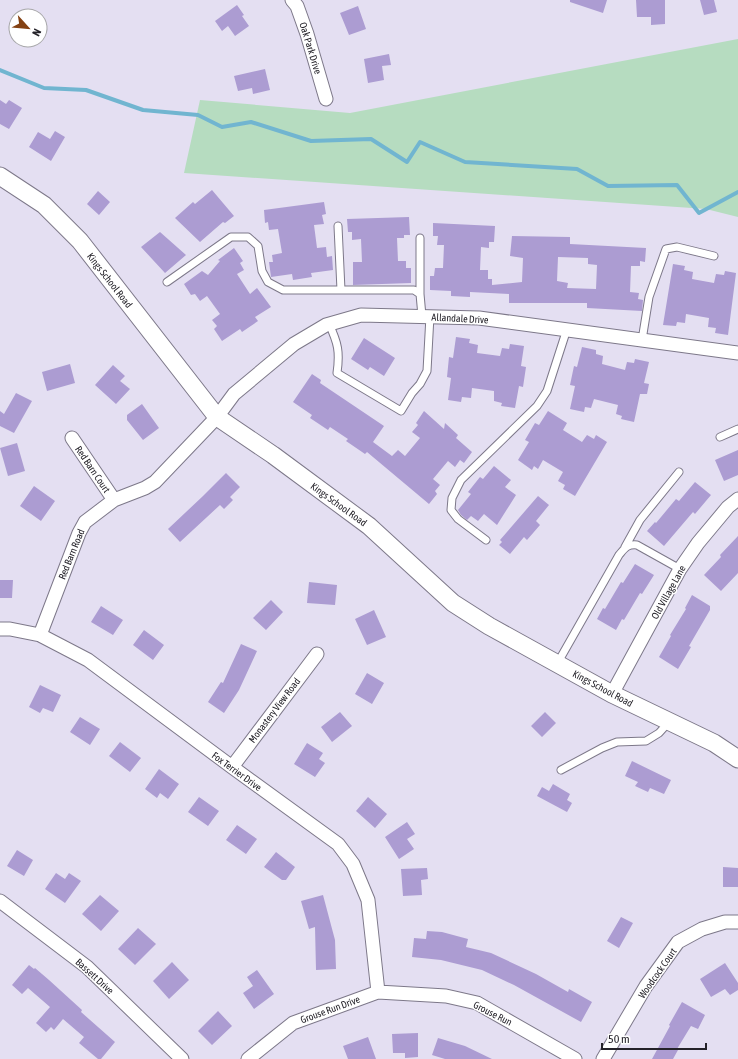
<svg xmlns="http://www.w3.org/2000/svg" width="738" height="1059" font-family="'Asap Condensed',sans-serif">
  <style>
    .green { fill: #b6dcc0 }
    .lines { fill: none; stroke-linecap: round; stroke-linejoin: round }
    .stream { stroke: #71b5d0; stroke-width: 4 }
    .building { fill: #ac9cd2; fill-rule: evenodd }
    .service-casing { stroke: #7d7889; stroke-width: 9 }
    .minor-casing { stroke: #7d7889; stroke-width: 15 }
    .tertiary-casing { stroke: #7d7889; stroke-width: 19 }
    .service { stroke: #fff; stroke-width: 7 }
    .minor { stroke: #fff; stroke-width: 13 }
    .tertiary { stroke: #fff; stroke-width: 17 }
    .labels { text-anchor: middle; stroke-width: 3; stroke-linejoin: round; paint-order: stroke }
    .street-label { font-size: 10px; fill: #242229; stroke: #fff }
  </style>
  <rect width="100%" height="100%" fill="#e4dff2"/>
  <path class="green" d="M738,39V217L706,209L184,173L200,100L350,113Z"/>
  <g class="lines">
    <path class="stream" d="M0,70L44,88L86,90L143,110L198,115L222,127L251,122L311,141L371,139L407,162L420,142L465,162L577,169L608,186L677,185L699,213L738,192"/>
  </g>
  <path class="building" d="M570,0H607L603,13L570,2Z
    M636,0H665V24L651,25V17H637Z
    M700,0H714L717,12L704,15Z
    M237,5L244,15L242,16L249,26L235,36L228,26L222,31L215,21Z
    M358,6L366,29L349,35L340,13Z
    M389,54L391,65L382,66L384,80L368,83L364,59Z
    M265,69L270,90L253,94L252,88L238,91L234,76Z
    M0,100L6,104L9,100L22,108L9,129L0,124Z
    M55,131L65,137L51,161L29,147L38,132L50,139Z
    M212,190L234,216L225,223L223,222L200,242L175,218L193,202L195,204Z
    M98,191L110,202L99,215L87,204Z
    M324,202L326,214L322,215L324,224L314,225L317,248L326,247L327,257L332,256L333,270L311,273L312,277L293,280L292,274L271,277L269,262H273L272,255L282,253L278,229L269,230L268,222L265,223L264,210Z
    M409,217L410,235H404V238H397L398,261H406V268H411V283L353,285V262H362L361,239L352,240V232H348L347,219Z
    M433,223L495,226L494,242H489V248L481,247L480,270H488V279H492V285L522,282L523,258L510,256L512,236L570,237V244L646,248L645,262L640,261V266H631L630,292L639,293L638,299L643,300L642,311L587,308V303H509V294L470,292V297L451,296V291L430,290V276H434L435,268H443L444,245H437L438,236H433ZM558,257L588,258V264L597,265L596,289L567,288L568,283L557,281Z
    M160,232L186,255L165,273L141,247Z
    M234,248L243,261L240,263L244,270L237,274L250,294L257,288L271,307L255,317L258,321L242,332L240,329L222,341L214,329L217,326L212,320L220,314L207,296L200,301L195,294L191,295L184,284L202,271L208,275L220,261L218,260Z
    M673,264L685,266L684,270L693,272L692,279L714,283L716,274L724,275L725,271L736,273L728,335L715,333L716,328L708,327L709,318L686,314L685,323L677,322L676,326L663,325Z
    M456,337L470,339L469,343L478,345L477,353L500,356L502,348L509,349L510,344L524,346L521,366L526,367L523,387L519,386L515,408L501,406L502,403L494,401V391L472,388L471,398L462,397L461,402L448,400L451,378L447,377L449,357L453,358Z
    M364,338L395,358L384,376L370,367L368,370L351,359Z
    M582,347L596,350V354L603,356L602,364L625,370L627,362L634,363L635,359L649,362L644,383L649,384L647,394H640L634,422L621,419L622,416L616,414L618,405L594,399L591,408L585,407L584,412L570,409L575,386L570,385L574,366L577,367Z
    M70,364L75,383L47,391L42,372Z
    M113,365L125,376L120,381L130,389L116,404L95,385Z
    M312,374L321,380L320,383L384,426L373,442L392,456L398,450L405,456L420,438L412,432L418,425L416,423L424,411L444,429L445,423L458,435L456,438L472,452L464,463L460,460L455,467L448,461L433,479L440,485L435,491L437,494L429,504L367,452L365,454L346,441L348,439L330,427L328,430L310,418L312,415L293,402Z
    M16,393L32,401L14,433L0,426V411L4,414Z
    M142,404L159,428L143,440L127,420V415Z
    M548,411L567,423L563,430L582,442L587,435L594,439L596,435L607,442L575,496L563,489L565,485L558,481L563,472L543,460L538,469L534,466L532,470L518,460L529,442L525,440L535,423L539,425Z
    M17,443L25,471L8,476L0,448Z
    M738,450V475L724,481L715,460Z
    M494,466L511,480L505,487L516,495L497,525L484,514L478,521L471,516L467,520L461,515L458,510L471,494L468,492L480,477L483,479Z
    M226,473L240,487L230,497L233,500L224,509L220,505L180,542L168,529L203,496Z
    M695,482L711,495L695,514L693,512L664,546L647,531L655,522L656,523L676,499L679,501Z
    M34,486L55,501L41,521L20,506Z
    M538,496L549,505L536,521L540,525L527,540L524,537L510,554L499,545L502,542L500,540Z
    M738,536V573L721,591L704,575L721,557L720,555Z
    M635,564L654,575L642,594L640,593L624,620L622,619L616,630L597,619L603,608L605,609L621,582L623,583Z
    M0,580H13L12,598H0Z
    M309,582L337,585L335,605L307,603Z
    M692,595L710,606V610L689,646L691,647L678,669L659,657L671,636L670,635L686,609L685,608Z
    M271,600L283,612L266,630L253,618Z
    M101,606L123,620L113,635L91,622Z
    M374,610L386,637L367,645L355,619Z
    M144,630L164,645L153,660L133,645Z
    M241,644L257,651L239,690L224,713L208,702L221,682L223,683Z
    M367,673L384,683L372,704L355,694Z
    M40,685L61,695L53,712L43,708L40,713L29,707Z
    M340,712L352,726L332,742L321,727Z
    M545,712L556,723L542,737L531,726Z
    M80,717L100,729L90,745L70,732Z
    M120,742L141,758L130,772L109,756Z
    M307,743L323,753L319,759L325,763L315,777L294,764Z
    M632,761L671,780L664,794L650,788L648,792L635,786L638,782L625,776Z
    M159,769L179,784L168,799L160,793L157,798L145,789Z
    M553,784L570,794L567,800L572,803L567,812L537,796L542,787L549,791Z
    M199,797L219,811L208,826L188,812Z
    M368,797L387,814L375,828L356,811Z
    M407,822L415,834L407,839L414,849L399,859L385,837Z
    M237,825L257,839L246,854L226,840Z
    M17,850L33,860L24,876L7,866Z
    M276,852L295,867L286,880H282L264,867Z
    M723,867L738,868V887H723Z
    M427,868L428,879L421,880L422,895L403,896L401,869Z
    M56,873L65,879L69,873L81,881L65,903L45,889Z
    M100,895L119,911L101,931L82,914Z
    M323,895L335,940L336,969L316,970L315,927L309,929L301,901Z
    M621,917L633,923L619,948L607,941Z
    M138,928L156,944L135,965L118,949Z
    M427,931L442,932L468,939L466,947L491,953L536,974L568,992L569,989L592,1002L581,1022L514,985L482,970L441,960L412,957L414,938L426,939Z
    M172,962L189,980L169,999L153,981Z
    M725,963L738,983V990L730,995L725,989L711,997L700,979Z
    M29,965L34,969L35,968L49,980L82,1010L81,1012L115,1042L101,1059H98L79,1043L84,1037L63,1019L54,1030L51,1027L46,1032L36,1023L50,1007L28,988L22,994L12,985Z
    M257,970L274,994L254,1009L243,993L253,986L247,977Z
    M682,1002L705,1015L698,1029L691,1026L677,1049L678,1050L673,1059H652L670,1026L669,1025Z
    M218,1011L232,1026L212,1045L198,1031Z
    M418,1033V1057L405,1058V1053H393L392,1034Z
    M368,1037L376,1059H348L343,1046Z
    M438,1038L465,1046L492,1059H445L432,1055Z"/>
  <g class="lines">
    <g class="service-casing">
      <path id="service" d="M338,226L341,290
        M420,238V294
        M167,282L231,237H248L258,246L262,271L268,282L283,290H414L420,294L422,316
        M329,324C338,343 340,352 337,373L401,411L412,393L420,384L427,371L430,316
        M642,340L649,297L666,249L677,247L714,256
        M720,437L738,429
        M486,540L458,519L451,510L452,498L461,480L537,406L547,391L567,329
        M625,547L640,520L679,472
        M557,664L619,555C625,548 627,544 637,545L680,569
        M561,770L602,748L617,742L646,741L659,733L669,722"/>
    </g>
    <g class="minor-casing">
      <path id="minor" d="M292,0L297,6L307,34L326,99
        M72,438L114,500
        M0,629H10L40,635L88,660L232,767L338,844L353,864L368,900L378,992
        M40,635L79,533L85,522L114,500L145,488L155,482L217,417L234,394L294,344L326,325L361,315L479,318L738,353
        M612,694L680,569L698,543L728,507L738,499
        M232,767L317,654
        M0,901L87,967L182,1059
        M248,1059L293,1023L378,992L446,996L477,1003L575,1059
        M603,1059L646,986L678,942L702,929L725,922H738"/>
    </g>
    <g class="tertiary-casing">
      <path id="tertiary" d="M0,176L44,205L80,241L217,417L273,455L369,526L453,603L489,626L612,694L714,743L738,759"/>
    </g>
    <use href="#service" class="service"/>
    <use href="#minor" class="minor"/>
    <use href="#tertiary" class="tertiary"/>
  </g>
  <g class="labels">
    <g class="street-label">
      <text transform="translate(311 48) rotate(73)" y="4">Oak Park Drive</text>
      <text transform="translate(110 280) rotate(52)" y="4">Kings School Road</text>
      <text transform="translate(460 318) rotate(3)" y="4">Allandale Drive</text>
      <text transform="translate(93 469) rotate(56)" y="4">Red Barn Court</text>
      <text transform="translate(339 504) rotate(36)" y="4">Kings School Road</text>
      <text transform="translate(71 554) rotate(-68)" y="4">Red Barn Road</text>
      <text transform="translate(668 592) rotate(-61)" y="4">Old Village Lane</text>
      <text transform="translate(603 688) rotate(28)" y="4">Kings School Road</text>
      <text transform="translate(274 710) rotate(-53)" y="4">Monastery View Road</text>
      <text transform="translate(237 771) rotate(36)" y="4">Fox Terrier Drive</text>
      <text transform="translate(657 973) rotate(-55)" y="4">Woodcock Court</text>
      <text transform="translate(95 976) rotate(42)" y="4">Bassett Drive</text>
      <text transform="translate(330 1009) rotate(-20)" y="4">Grouse Run Drive</text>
      <text transform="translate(493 1013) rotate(27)" y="4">Grouse Run</text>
    </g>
  </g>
  <g transform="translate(28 28) rotate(117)"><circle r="19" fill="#ffffff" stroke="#a7a7a9"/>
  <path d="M0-3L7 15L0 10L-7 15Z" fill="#844113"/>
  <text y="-6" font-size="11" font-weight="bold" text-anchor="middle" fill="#242229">N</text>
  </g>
  <path d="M602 1043v6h104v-6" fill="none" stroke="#242229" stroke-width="2"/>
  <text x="608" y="1043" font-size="12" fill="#242229" stroke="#ffffff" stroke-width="3" paint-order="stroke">50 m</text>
</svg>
